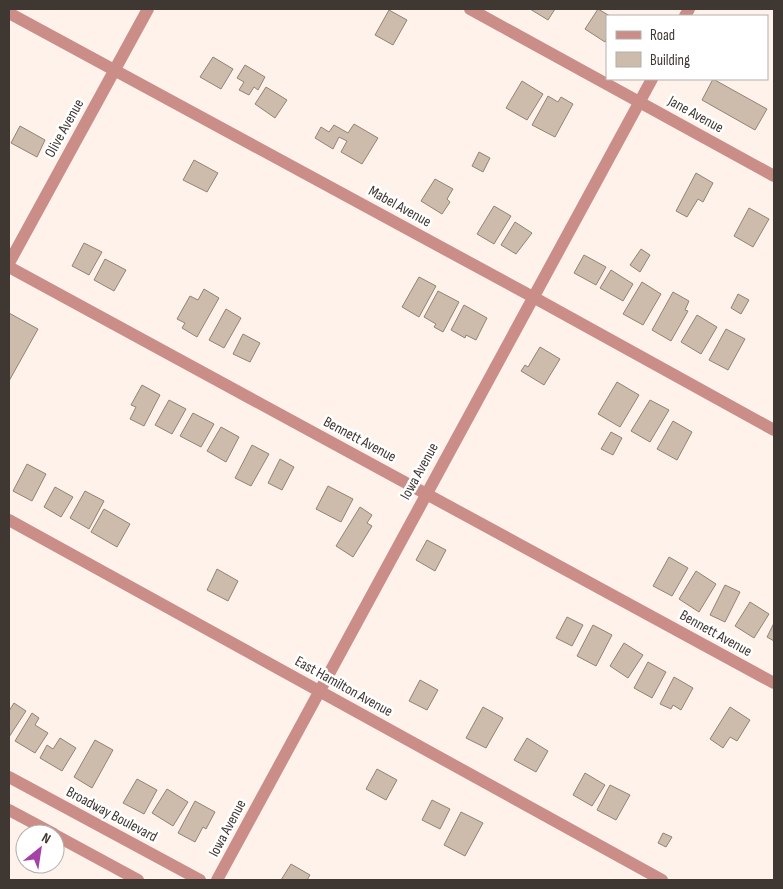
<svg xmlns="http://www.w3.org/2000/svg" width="783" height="889" font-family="'Sofia Sans Condensed',sans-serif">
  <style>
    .building { fill: #cdbcac; stroke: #938374 }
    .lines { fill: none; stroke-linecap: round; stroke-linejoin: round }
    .minor { stroke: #cb8d88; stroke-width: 12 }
    .labels { text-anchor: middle; stroke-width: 5; stroke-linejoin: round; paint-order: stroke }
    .street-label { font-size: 15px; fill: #3f3732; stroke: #fff }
  </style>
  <rect width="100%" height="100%" fill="#fff2ea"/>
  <path class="building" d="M530,9H555L548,20Z
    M598,9L610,16H607V38L605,42L585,29Z
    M389,10L407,20L393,45L375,35Z
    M213,57L233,69L221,89L200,77Z
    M245,65L265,77L258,90L254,87L249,95L239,90L244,82L237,78Z
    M713,79L767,109L755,130L702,100Z
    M522,81L543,94L527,120L506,108Z
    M266,87L287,100L275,118L255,104Z
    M548,96L558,102L561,97L573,104L555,137L532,125Z
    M354,124L378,138L362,164L341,152L347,141L339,137L333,149L315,138L321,127L329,132L334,125L348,133Z
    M20,126L45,140L37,157L11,143Z
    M479,152L490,158L483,172L472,166Z
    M194,160L218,173L207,192L183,180Z
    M696,173L713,183L703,202L698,199L687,217L676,211Z
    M435,179L453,189L447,199L450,202L442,214L421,201Z
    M494,206L511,216L494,244L477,234Z
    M749,208L769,219L753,247L734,236Z
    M515,222L532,233L516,254L501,245Z
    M84,243L102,252L89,275L72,266Z
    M641,249L650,255L640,272L630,265Z
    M584,255L606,267L596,285L574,273Z
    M105,259L126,270L114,291L94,280Z
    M611,270L633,284L623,301L600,288Z
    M419,277L436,286L419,317L402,307Z
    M642,282L661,294L643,325L623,314Z
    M204,289L219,298L197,337L182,328L185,323L177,319L190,296L198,300Z
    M438,291L459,302L443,332L434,327L436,324L424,317Z
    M673,292L689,301L685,310L688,311L671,341L652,330Z
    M738,294L749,300L741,314L731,308Z
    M464,305L487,318L476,340L466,335L465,338L451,330Z
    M226,309L241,318L224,348L209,340Z
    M9,313L38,329L9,381Z
    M697,315L717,327L701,354L681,342Z
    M726,329L745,339L728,370L709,360Z
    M243,334L260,343L250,362L233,354Z
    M540,347L560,359L544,385L521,371L525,365L528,367Z
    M617,382L639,395L620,427L598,414Z
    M142,385L160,395L144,426L130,419L136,407L131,405Z
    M169,400L186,409L172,434L155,425Z
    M650,400L669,410L650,442L631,431Z
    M193,413L214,424L201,447L180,436Z
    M673,421L692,432L677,460L657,449Z
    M221,427L239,437L226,462L207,451Z
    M611,432L622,438L613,455L601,449Z
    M252,445L269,454L251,486L235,478Z
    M280,459L294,467L282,490L268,483Z
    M27,464L46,474L32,501L13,491Z
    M328,486L353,499L341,522L316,509Z
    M55,487L73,497L61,517L44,507Z
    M85,491L104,501L89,529L70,518Z
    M360,507L372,515L367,523L372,526L353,557L336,546Z
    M104,509L130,524L117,547L91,532Z
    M427,540L446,550L435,571L416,560Z
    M669,557L688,568L672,596L653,586Z
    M217,569L238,581L228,601L207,590Z
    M696,571L716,584L699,612L679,599Z
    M725,585L740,592L725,622L710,615Z
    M750,602L769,614L754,638L735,626Z
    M567,617L583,625L572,646L556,638Z
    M774,623V641L767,637Z
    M593,625L612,635L596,666L577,656Z
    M624,643L643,655L628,678L610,666Z
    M648,662L666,672L652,698L634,688Z
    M674,677L693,688L681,710L673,705L671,709L660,704Z
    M420,680L438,690L427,710L409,701Z
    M14,703L26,711L9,737V711Z
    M483,707L503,718L486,748L466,738Z
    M730,707L750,720L737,741L730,737L723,748L710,739Z
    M32,713L39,718L35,725L48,733L35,753L15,741Z
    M60,738L76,748L62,771L40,758L47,745L53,749Z
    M527,738L548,751L536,772L514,760Z
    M95,740L113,750L92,788L74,777Z
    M377,769L397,780L386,800L366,789Z
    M585,773L605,785L592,806L573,795Z
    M137,779L157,790L144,814L123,803Z
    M610,785L630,795L616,820L597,810Z
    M167,789L188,802L173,826L152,813Z
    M432,800L450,809L440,829L422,820Z
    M195,801L215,812L206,829L203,827L195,842L178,833Z
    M461,812L483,823L465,856L444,845Z
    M663,833L672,837L666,847L658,843Z
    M291,864L310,875L307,880H281Z"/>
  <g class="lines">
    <path class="minor" d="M470,9L774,176
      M9,13L533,297L774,430
      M685,16L689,9
      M9,263L148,9
      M9,267L774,683
      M9,520L662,880
      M9,777L200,880
      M9,810L54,834
      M55,835L138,880
      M217,880L652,79"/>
  </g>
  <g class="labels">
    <g class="street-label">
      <text transform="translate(696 114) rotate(29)" y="5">Jane Avenue</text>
      <text transform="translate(64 128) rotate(-61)" y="5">Olive Avenue</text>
      <text transform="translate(400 206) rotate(29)" y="5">Mabel Avenue</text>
      <text transform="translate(360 439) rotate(28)" y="5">Bennett Avenue</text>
      <text transform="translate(419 471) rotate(-61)" y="5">Iowa Avenue</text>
      <text transform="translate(716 633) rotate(29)" y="5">Bennett Avenue</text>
      <text transform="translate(344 686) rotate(29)" y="5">East Hamilton Avenue</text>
      <text transform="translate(112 814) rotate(28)" y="5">Broadway Boulevard</text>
      <text transform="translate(227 828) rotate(-62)" y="5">Iowa Avenue</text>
    </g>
  </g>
  <rect width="783" height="889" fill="none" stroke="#3f3732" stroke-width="20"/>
  <rect x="606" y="15" width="162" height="65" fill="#ffffff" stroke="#b2afad"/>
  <rect x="616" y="31" width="25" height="8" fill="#cb8d88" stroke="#b2afad"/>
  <text x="650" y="40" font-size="15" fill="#3f3732">Road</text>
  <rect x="616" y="52" width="25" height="15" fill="#cdbcac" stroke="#b2afad"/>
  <text x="650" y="65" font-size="15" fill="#3f3732">Building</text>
  <g transform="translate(40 849) rotate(30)"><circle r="24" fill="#ffffff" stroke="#b2afad"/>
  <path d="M0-4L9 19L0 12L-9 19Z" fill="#a541a7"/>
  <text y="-8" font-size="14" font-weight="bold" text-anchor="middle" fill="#3f3732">N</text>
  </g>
</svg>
